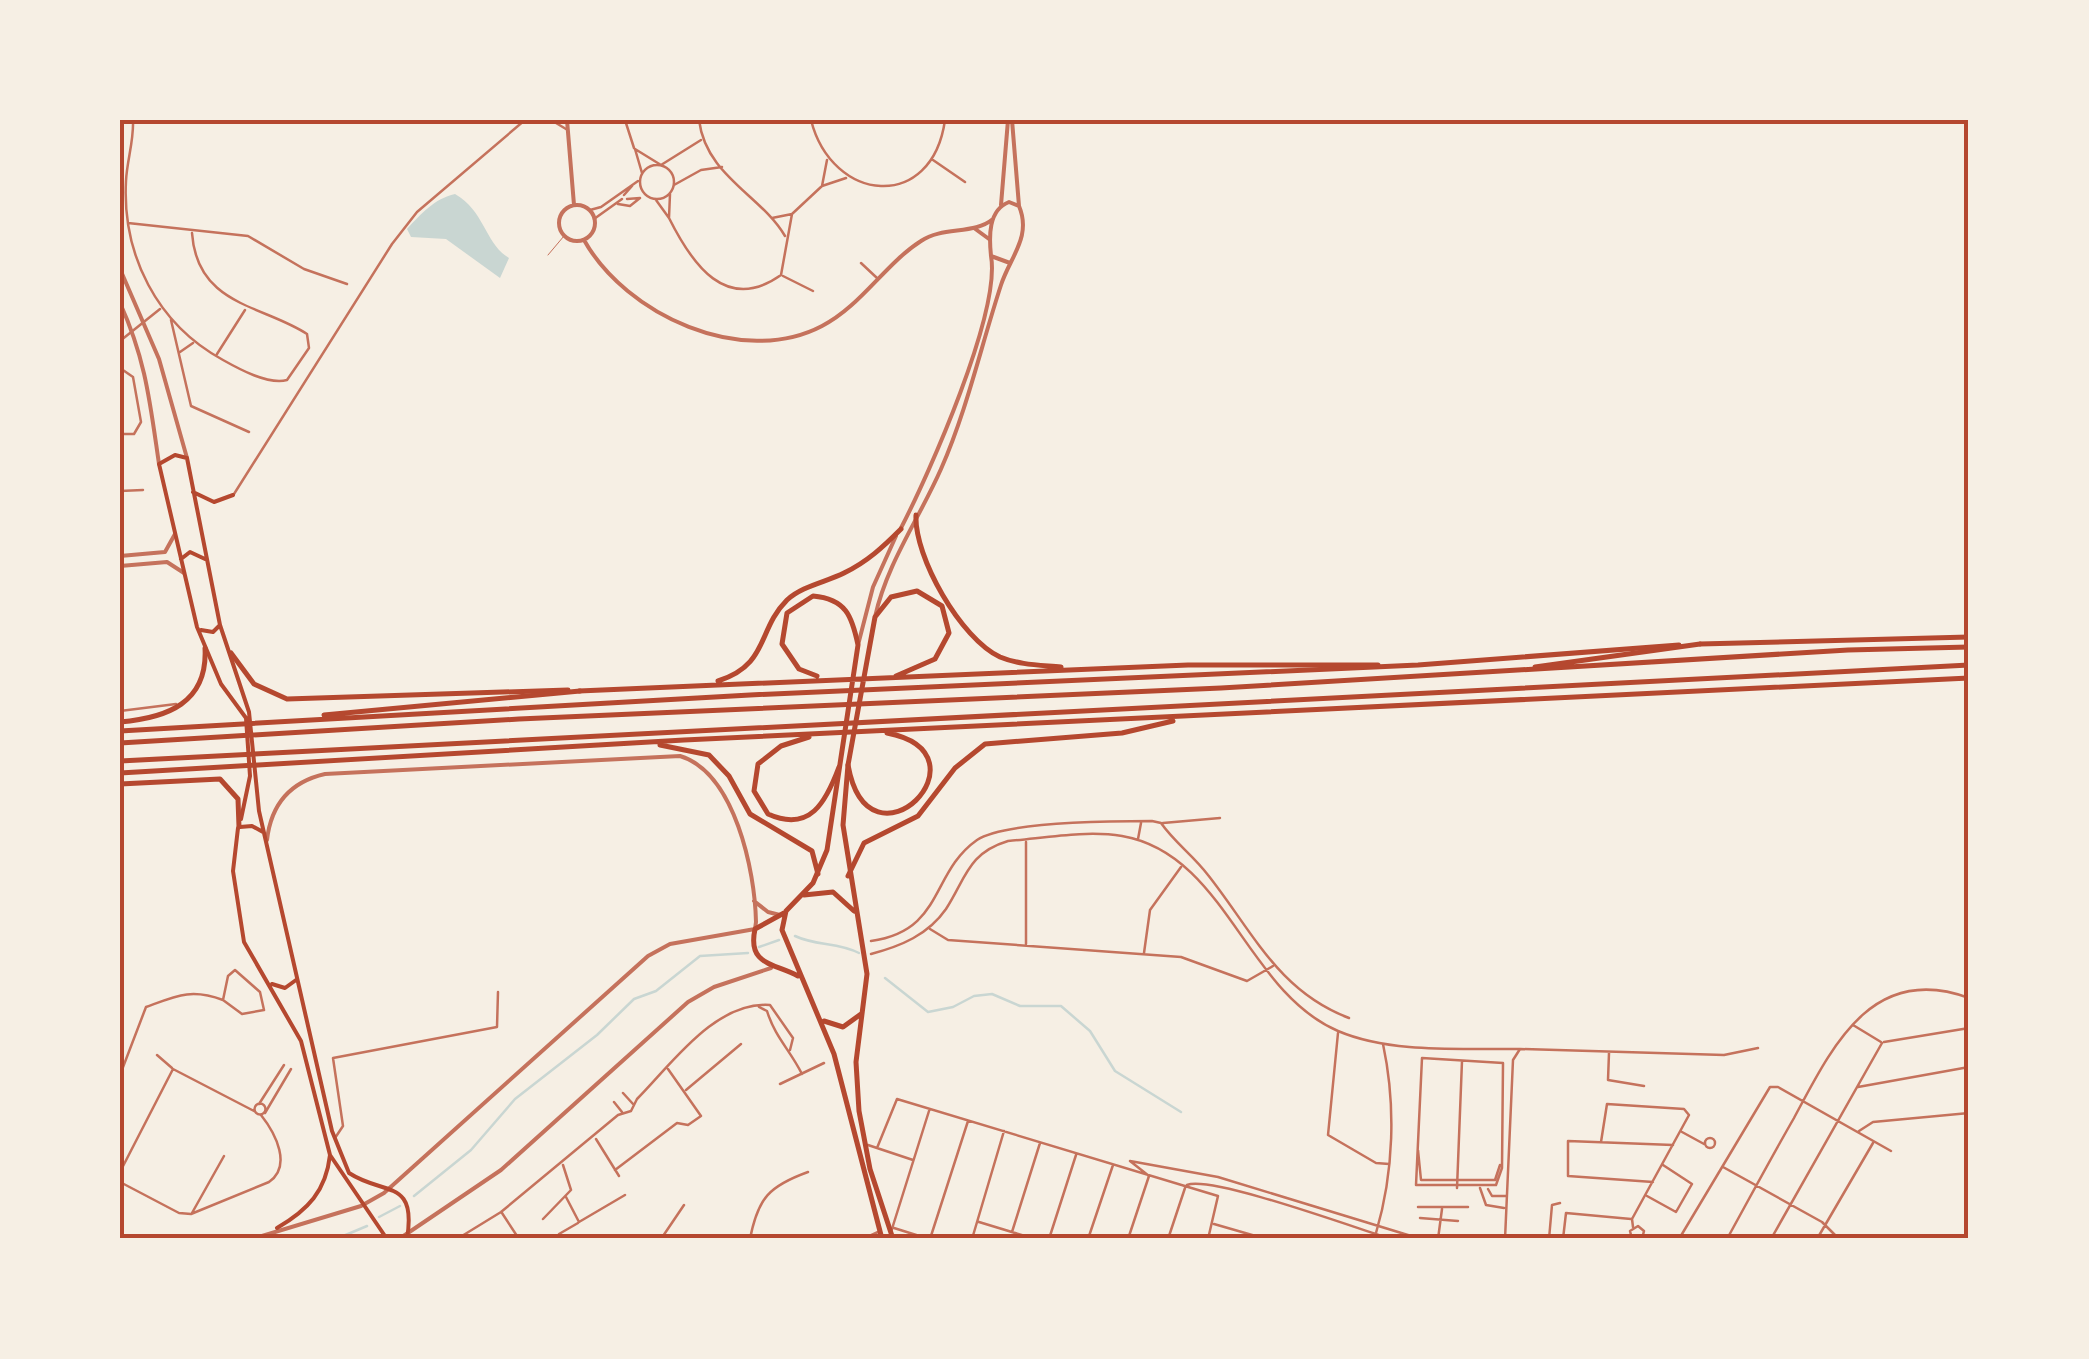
<svg xmlns="http://www.w3.org/2000/svg" width="2089" height="1359" font-family="'Playfair Display',serif">
  <style>
    .water { fill: #c9d6d2 }
    .lines { fill: none; stroke-linecap: round; stroke-linejoin: round }
    .stream { stroke: #c9d6d2; stroke-width: 2.5 }
    .service { stroke: #c5725c; stroke-width: 1 }
    .minor { stroke: #c5725c; stroke-width: 2.5 }
    .tertiary { stroke: #c5725c; stroke-width: 4 }
    .secondary { stroke: #b5482f; stroke-width: 4 }
    .primary { stroke: #b5482f; stroke-width: 5 }
    .trunk { stroke: #b5482f; stroke-width: 5 }
    .motorway { stroke: #b5482f; stroke-width: 5 }
    .neatline { fill: none; stroke: #b5482f; stroke-width: 4 }
  </style>
  <rect width="100%" height="100%" fill="#f6efe4"/>
  <path class="water" d="M455,194C485,211 485,244 509,258L500,278L446,239L411,237L407,229C422,213 434,199 455,194Z"/>
  <g class="lines">
    <path class="stream" d="M795,936C816,946 838,942 859,953
      M759,947L779,940
      M885,978L928,1012L953,1007L974,996L992,994L1020,1006H1061L1090,1031L1115,1071L1181,1112
      M414,1196L471,1150L515,1099L597,1035L634,999L656,991L700,956L748,953
      M379,1217L400,1206
      M336,1239L367,1226"/>
    <path class="service" d="M548,255L564,236"/>
    <path class="minor" d="M133,120C134,141 127,160 126,181C122,255 157,324 223,360C239,369 268,385 287,380L309,348L307,334C263,305 197,306 192,233
      M489,120H506
      M551,120L566,129
      M625,120L634,148
      M699,120C706,176 761,195 785,236
      M811,120C832,203 932,213 945,120
      M874,122V120
      M933,160L965,182
      M640 182a17 17 0 1 1 34 0a17 17 0 1 1-34 0Z
      M642,173L635,149L661,165L701,140
      M674,185L701,170L722,167
      M822,186L827,160
      M624,195L632,186
      M627,199L640,198
      M656,200L669,218L670,194
      M618,204L630,206L640,198
      M590,210L601,207L638,181
      M669,218C692,264 726,314 781,275L792,214L822,186L846,178
      M772,218L792,214
      M594,219L622,199
      M128,223L248,236L304,269L347,284
      M861,263L877,278
      M783,276L813,291
      M171,320L191,406L249,432
      M120,341L160,309
      M180,352L193,343
      M217,354L245,310
      M120,368L133,377L141,422L134,434H120
      M120,491L143,490
      M234,494L392,244L417,212L525,120
      M120,711L176,704
      M1163,823L1220,818
      M1138,839L1141,823
      M930,929L948,940L1181,957L1247,981L1273,966
      M871,941C944,931 930,873 977,840C1006,821 1114,821 1152,821L1161,823C1175,843 1193,855 1208,875C1253,932 1278,991 1349,1018
      M1026,944V842
      M1144,953L1150,910L1181,867
      M871,954C901,946 928,935 946,909C966,878 968,853 1008,841C1044,838 1086,830 1122,836C1226,854 1245,991 1338,1031C1392,1054 1462,1048 1520,1049
      M235,970L260,992L264,1010L242,1014L223,1000L228,976Z
      M759,1007L767,1011C775,1037 790,1050 802,1074
      M1853,1025L1881,1042
      M1338,1033L1328,1135L1376,1163L1389,1164
      M1884,1042L1969,1028
      M1609,1053L1608,1080L1644,1086
      M157,1055L172,1068
      M1422,1058L1503,1063L1502,1168L1496,1185H1416Z
      M120,1075L146,1007C176,996 191,988 223,1000
      M780,1084L824,1063
      M1858,1087L1969,1067
      M686,1090L741,1044
      M623,1093L633,1104
      M614,1102L622,1112
      M254.5 1109a5.5 5.5 0 1 1 11 0a5.5 5.5 0 1 1-11 0Z
      M259,1104L284,1065
      M265,1113L291,1069
      M1859,1131L1873,1122L1969,1113
      M1682,1132L1704,1144
      M1705 1143a5 5 0 1 1 10 0a5 5 0 1 1-10 0Z
      M335,1138L343,1126L333,1058L497,1027L498,992
      M596,1139L619,1176
      M1601,1142L1607,1104L1684,1109L1689,1115L1632,1219L1633,1227
      M868,1145L913,1160
      M877,1148L897,1099L1218,1196L1208,1239
      M1418,1150L1421,1180H1495L1500,1165
      M1130,1161L1218,1177L1421,1239
      M1723,1167L1822,1222L1839,1239
      M615,1170L677,1123L688,1125L701,1116L668,1069
      M120,1172L173,1069L254,1111
      M120,1182L179,1213L191,1214L269,1182C292,1166 276,1134 261,1115
      M1653,1182L1568,1176V1141L1673,1145
      M1187,1185C1211,1175 1358,1229 1391,1239
      M1457,1188L1462,1061
      M1480,1188L1486,1205L1504,1208
      M1488,1189L1492,1196H1506
      M1647,1196L1676,1212L1692,1184L1663,1165
      M566,1197L579,1222L625,1195
      M1418,1207H1468
      M192,1213L224,1156
      M502,1213L519,1239
      M1420,1218L1458,1221
      M543,1219L571,1190L563,1165
      M979,1222L1035,1239
      M1214,1224L1266,1239
      M894,1228L929,1239
      M891,1232L929,1111
      M1012,1232L1040,1143
      M1376,1233C1394,1172 1396,1105 1383,1044
      M559,1234L578,1223
      M457,1239L501,1212L618,1115L631,1111L637,1099C671,1065 715,1001 770,1005L793,1038L790,1050
      M661,1239L684,1205
      M750,1239C758,1198 769,1186 808,1172
      M863,1239L878,1232
      M930,1239L968,1121
      M972,1239L1004,1131
      M1049,1239L1076,1155
      M1088,1239L1113,1165
      M1128,1239L1149,1176L1130,1161
      M1168,1239L1185,1188
      M1438,1239L1442,1209
      M1505,1239L1513,1060L1520,1049L1724,1055L1758,1048
      M1549,1239L1552,1205L1560,1203
      M1563,1239L1566,1213L1631,1219
      M1632,1239L1630,1231L1638,1226L1644,1231L1642,1239
      M1679,1239L1770,1087H1778L1891,1151
      M1727,1239C1749,1199 1771,1158 1794,1118C1832,1047 1872,962 1969,998
      M1771,1239L1882,1043
      M1817,1239L1873,1143"/>
    <path class="tertiary" d="M567,120L574,205
      M1012,120L1019,206
      M1001,205L1008,120
      M559 223a18 18 0 1 1 36 0a18 18 0 1 1-36 0Z
      M974,228L989,239
      M584,240C626,315 742,368 822,326C861,306 885,264 921,241C943,226 974,235 993,219
      M120,269L159,359L187,458
      M120,303C146,360 150,403 159,464
      M901,528C929,474 1001,312 991,256
      M120,556L165,552L175,534
      M120,566L167,562L184,573
      M875,617C887,563 919,519 941,469C967,410 981,346 1001,285C1010,257 1032,237 1019,206L1009,202C988,210 989,237 991,256L1010,263
      M858,645L873,587L896,536
      M754,901L768,912L780,915
      M252,1239L361,1206L384,1193L648,956L670,944L755,929L756,922C755,871 735,773 680,756L325,774C290,782 271,805 267,840
      M399,1239L501,1170L688,1002L714,987L771,968"/>
    <path class="secondary" d="M193,492L214,502L233,495
      M181,559L190,552L205,559
      M201,630L213,632L220,625
      M241,819L250,776L246,718L221,684L197,627L159,464L175,455L187,458L220,625L249,712L259,811L332,1131L349,1173C384,1196 417,1178 407,1239
      M240,827L252,826L263,832
      M238,828L233,871L244,942L301,1041L330,1155L387,1239
      M272,984L285,988L296,980
      M277,1228C308,1210 326,1191 330,1155"/>
    <path class="primary" d="M916,515C914,557 961,639 1000,657C1019,665 1041,665 1061,667
      M231,653L254,684L287,699L568,690
      M817,676L799,669L782,644L787,613L813,596C846,599 852,616 858,645L827,850L813,883L786,911L782,930L834,1054L882,1239
      M718,681C769,665 757,630 787,600C802,586 826,582 844,573C867,562 883,547 901,529
      M579,691L1188,665H1378
      M804,895L833,892L854,911
      M784,913L755,929C747,966 775,963 798,976
      M824,1021L843,1027L861,1014
      M893,1239L870,1169L859,1111L856,1062L867,974L843,825L848,765L875,617L891,597L917,591L942,606L949,633L935,659L896,676"/>
    <path class="trunk" d="M1700,644L1969,637
      M324,715L580,691
      M120,722C167,718 208,703 205,648
      M120,731L750,695L1418,665L1679,645
      M809,737L781,746L758,764L754,791L768,814C810,833 826,802 839,767
      M660,745L709,755L729,776L750,814L812,851L818,874
      M848,765C869,881 995,754 887,733
      M120,773L684,740L1969,678
      M120,784L220,779L238,799L239,827
      M848,876L864,843L918,816L955,768L985,744L1122,733L1173,721"/>
    <path class="motorway" d="M1535,667L1700,644
      M120,743L519,719L1221,688L1848,650L1969,647
      M120,761L1969,665"/>
  </g>
  <rect width="2089" height="1359" fill="none" stroke="#f6efe4" stroke-width="245"/>
  <rect x="122" y="122" width="1844" height="1114" class="neatline"/>
</svg>
